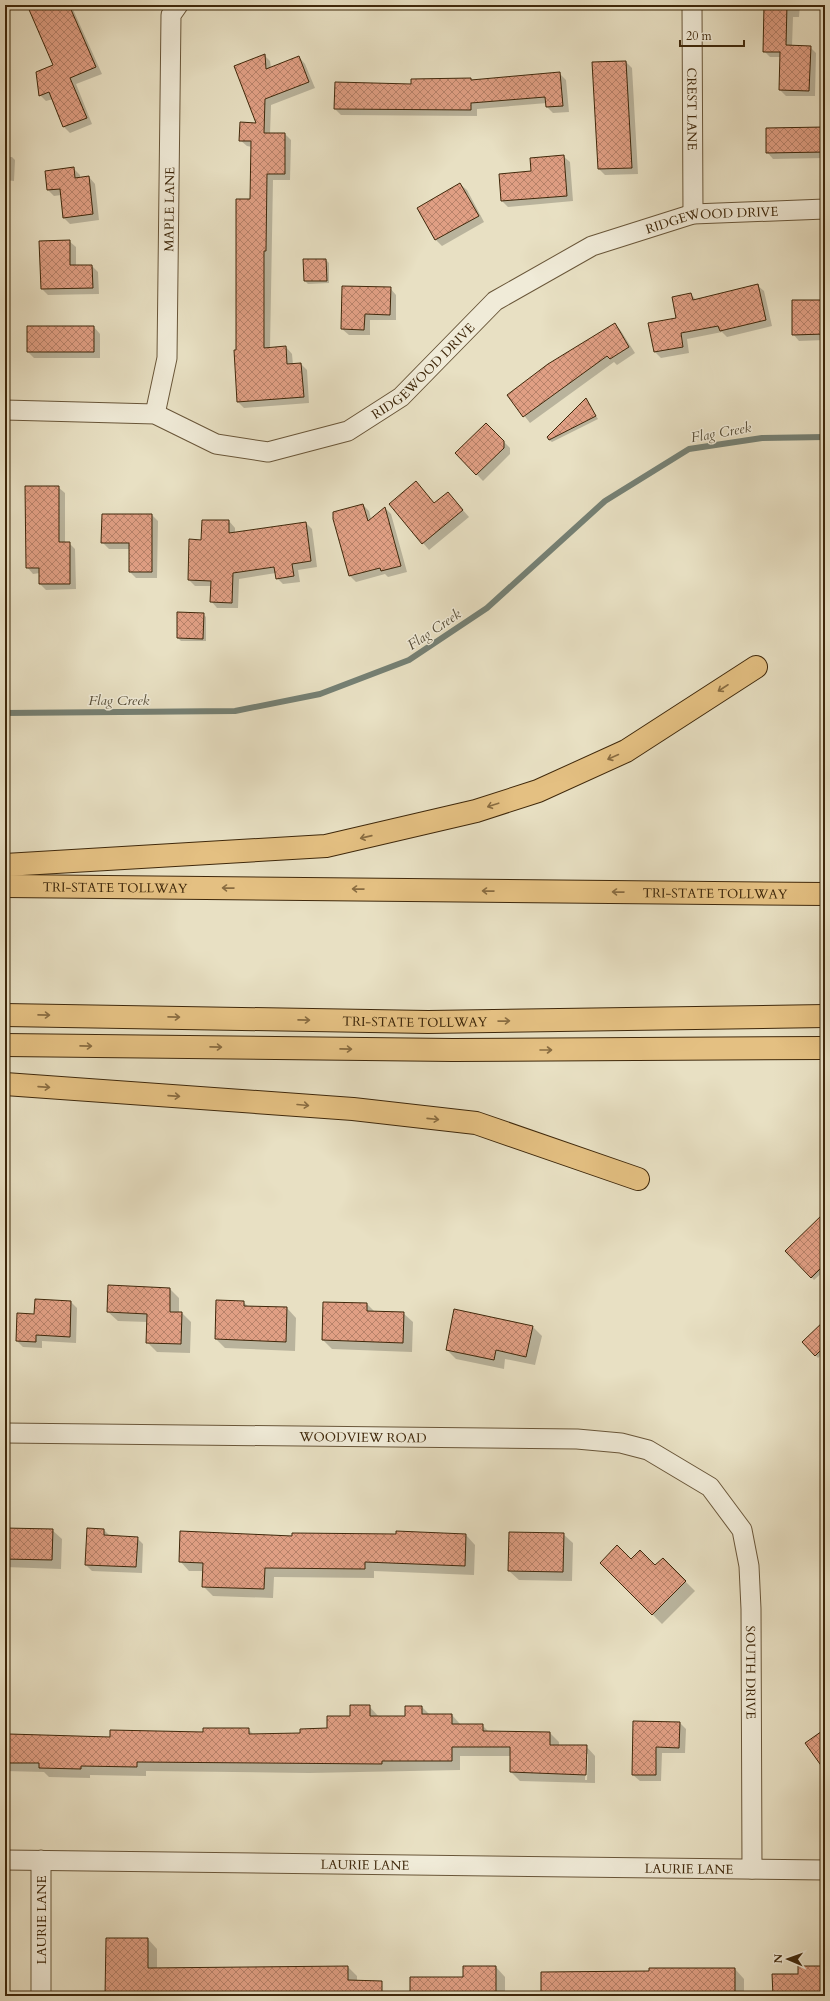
<svg xmlns="http://www.w3.org/2000/svg" width="830" height="2001" font-family="Cardo,serif">
  <style>
    .shadow { fill: #0003; fill-rule: evenodd }
    .lines { fill: none; stroke-linecap: round; stroke-linejoin: round }
    .stream { stroke: #758074; stroke-width: 6 }
    .building { fill: url(#building-cross-hatch); stroke: #3f280b }
    .street-casing { stroke: #695639; stroke-width: 21 }
    .highway-casing { stroke: #3f280b; stroke-width: 24 }
    .street { stroke: #f0ebd8; stroke-width: 19 }
    .highway { stroke: #e4c082; stroke-width: 22 }
    .oneway { stroke: #896c41 }
    .labels { text-anchor: middle; stroke-width: 3; stroke-linejoin: round; paint-order: stroke }
    .street-label { font-size: 13px; fill: #3f280b; stroke: #f0ebd8 }
    .water-label { font-size: 14px; font-style: italic; fill: #564d37; stroke: #f0ebd8 }
  </style>
  <defs>
    <pattern id="building-cross-hatch" width="8" height="8" patternUnits="userSpaceOnUse"><rect width="8" height="8" fill="#e09f84"/><path d="M0 0l8 8M0 8l8-8" fill="none" stroke="#b7826a"/></pattern>
  </defs>
  <rect width="100%" height="100%" fill="#e8e0c3"/>
  <filter id="stains"><feTurbulence type="fractalNoise" baseFrequency=".005" numOctaves="4"/><feColorMatrix values="0 0 0 0 .2 0 0 0 0 .09 0 0 0 0 .02 0 0 0 .5 -.17"/></filter>
  <radialGradient id="worn" r=".72"><stop offset=".6" stop-color="#630" stop-opacity="0"/><stop offset="1" stop-color="#630" stop-opacity=".3"/></radialGradient>
  <path class="shadow" d="M28,5H71L102,74L76,84L92,124L70,133L64,127L53,99L46,101L40,95L55,66Z
    M764,5H800L799,17H793L792,46L810,47L816,53L815,96H786L780,90L781,57H770L764,51Z
    M264,55L270,61L271,68L299,57L305,64L315,88L271,105L270,134H285L291,140L290,180H273L270,349L286,347L292,354L293,365L301,364L307,370L309,403L244,408L238,402L237,351L251,200L252,147L247,146L240,140L258,124Z
    M626,62L632,68L638,174L605,175L599,169Z
    M560,74L566,80L569,112L553,113L547,107V103L477,109V116L341,115L335,109L470,79L472,81Z
    M825,128V158L773,159L767,152Z
    M563,156L570,162L573,201L508,207L502,201Z
    M5,157H12L15,160L14,181L5,180Z
    M73,168L80,175V178L89,177L95,184L99,220L70,224L64,218L61,195L54,196L48,190L47,172Z
    M460,184L467,190L484,222L442,246L436,240L418,208Z
    M69,241L76,247V266H92L98,272L99,294L48,295L42,289Z
    M326,260L329,263V283L308,284L305,281Z
    M757,285L764,291L772,326L727,337L722,332L687,339L689,353L661,358L655,352L691,294L696,300Z
    M821,286H825V340L799,341L793,334L820,301Z
    M390,288L396,295V320H370V335H349L342,329Z
    M615,324L621,331L635,353L617,365L614,362L530,423L508,395Z
    M94,327L100,334V358H34L28,352Z
    M586,399L598,419L552,442L549,440Z
    M486,424L510,448V454L483,481L456,453Z
    M58,487L65,493V543H69L75,549L76,589L46,590L40,584V573L33,574L27,567Z
    M448,493L469,517L429,550L423,543L435,504Z
    M363,505L369,511L371,519L385,508L391,514L407,572L388,577L385,574L356,582L350,576L334,519Z
    M152,515L158,521L157,578H136L130,572V549H109L102,542Z
    M229,521L235,528V533L306,523L312,529L317,567L298,570L300,582L283,584L277,578L276,573L239,579L238,608H217L211,601L212,586H195L189,580L202,541Z
    M203,614L206,617V641H181L178,638Z
    M825,1213V1270L814,1280L786,1251Z
    M109,1286L170,1289L179,1298V1313H182L191,1322L190,1353L157,1352L147,1342L148,1322L118,1321L108,1312Z
    M71,1302L77,1308L76,1343L42,1341V1348L23,1347L17,1341L35,1315Z
    M243,1302L249,1307L287,1308L296,1318L295,1351L225,1348L216,1339Z
    M367,1304L375,1312L403,1313L413,1322L412,1352L332,1349L323,1340Z
    M825,1321V1351L818,1358L803,1342Z
    M532,1326L542,1336L535,1365L505,1359L504,1369L456,1359L447,1350Z
    M5,1529L52,1530L62,1539L61,1569L5,1567Z
    M104,1530L110,1536L137,1538L143,1544L142,1573L92,1571L86,1565Z
    M397,1532L466,1535L475,1545L474,1575L374,1571V1578L274,1577L273,1598L213,1596L203,1586L204,1571H189L180,1561L293,1537L397,1536Z
    M563,1534L573,1543L572,1581L519,1580L509,1571Z
    M663,1559L695,1591L662,1624L601,1563L631,1560L655,1566Z
    M369,1706L379,1717H406L422,1707L430,1715H452L461,1725H482L489,1732L550,1733L559,1742V1746H586L595,1756V1783L520,1781L511,1772V1756H460V1770L309,1773L146,1771V1776L90,1775V1778L49,1777L44,1772L5,1771V1739L111,1738L248,1729L254,1735L301,1734L328,1729ZM586,1754H588L587,1780H585Z
    M634,1722L680,1723L686,1729L685,1753H662L661,1781H640L633,1775Z
    M148,1939L157,1949V1969L348,1967L357,1976V1981L373,1996H106Z
    M496,1967L505,1977V1996H411Z
    M735,1969L744,1979V1996H542Z"/>
  <g class="lines">
    <path class="stream" d="M5,713L235,711L320,694L409,660L487,608L605,501L689,449L762,438L825,437"/>
  </g>
  <path class="building" d="M27,5H69L96,67L70,78L87,118L63,127L49,92L39,96L36,72L53,65Z
    M764,5H787L786,45L811,46L809,91L779,90L780,52H763Z
    M265,54L266,69L299,56L309,82L265,99L264,133H285V174H267L266,251H264V348L286,346L287,364L301,363L304,397L237,402L234,350H236V199H250L251,141H239L240,122L256,123L234,66Z
    M626,61L632,168L598,169L592,62Z
    M560,72L563,106L546,107L545,97L471,103V110L334,109L335,82L411,84V79L471,78V80Z
    M825,127V152L766,153V128Z
    M564,155L567,196L501,201L499,174L531,171L530,158Z
    M74,167L75,178L89,176L93,214L63,218L60,189L47,190L45,171Z
    M460,183L479,216L435,240L417,208Z
    M70,240V265H92L93,288L41,289L39,241Z
    M303,259H326L327,281H304Z
    M758,284L766,320L720,331L718,326L681,333L683,347L654,352L648,323L676,318L672,297L691,293L693,300Z
    M342,286L391,287L390,315L365,314L364,330L341,329Z
    M792,300H825V334L792,335Z
    M615,323L629,347L610,359L607,356L523,417L507,395L548,364Z
    M27,326H94V352H27Z
    M586,398L596,416L549,440L547,437Z
    M486,423L504,441V448L476,475L455,453Z
    M416,481L434,503L448,492L463,510L422,544L389,504Z
    M25,486H59V542H70V584H39V568H26Z
    M363,504L368,521L385,507L401,566L381,571L380,568L349,576L333,519V512Z
    M102,514H152V572H129V543H101Z
    M202,520H229V533L306,522L311,561L292,564L294,576L276,579L274,567L233,573L232,603L210,602L211,581L188,580L189,539L201,540Z
    M177,612L204,613L203,639L177,638Z
    M825,1212V1264L811,1278L785,1251Z
    M108,1285L170,1288V1312H182L181,1344L146,1343L147,1314L107,1312Z
    M35,1299L71,1301L70,1337L36,1335V1342L16,1341L17,1313L34,1314Z
    M216,1300L244,1301V1306L287,1307L286,1342L215,1339Z
    M323,1302L367,1303V1311L404,1312L403,1343L322,1340Z
    M454,1309L533,1326L526,1357L496,1350L494,1360L446,1350Z
    M825,1320V1346L815,1356L802,1342Z
    M5,1528L53,1529L52,1560L5,1559Z
    M87,1528L104,1529V1535L138,1537L136,1567L85,1565Z
    M180,1531L292,1536V1533L396,1534V1531L466,1534L465,1566L365,1562V1569L265,1568L264,1589L202,1587L203,1563L179,1562Z
    M509,1532L564,1533L563,1572L508,1571Z
    M617,1545L631,1559L640,1550L655,1565L663,1558L686,1581L652,1615L600,1563Z
    M350,1705H370V1716H405V1706H422V1714H452V1724H483V1731L550,1732V1745H587L586,1775L510,1772V1747H452V1761H382V1764L137,1762V1767L81,1766V1769L39,1768V1763H8L9,1734L110,1737V1730L203,1732V1728H249V1734L300,1733V1729L327,1728V1716H350Z
    M633,1721L680,1722L679,1748L656,1747V1775H632Z
    M825,1729V1771L805,1743Z
    M106,1938H148V1968L348,1966V1980L382,1981V1996H105Z
    M463,1966H496V1996H410V1977H463Z
    M798,1966H825V1996H773L772,1974H798Z
    M649,1968H735V1996H541V1972L649,1971Z"/>
  <g class="lines">
    <g class="street-casing">
      <g id="street">
        <path id="s1" d="M692,5L693,214"/>
        <path id="s2" d="M5,410L155,414L216,444L268,452L348,431L401,397L495,301L592,246L693,214L825,209"/>
        <path id="s3" d="M155,414L167,358L171,15L178,5"/>
        <path id="s4" d="M5,1433L577,1439L621,1443L648,1450L710,1487L742,1530L749,1566L751,1609L752,1869"/>
        <path id="s5" d="M5,1860L825,1870"/>
        <path d="M41,1996V1860"/>
      </g>
    </g>
    <g class="highway-casing">
      <g id="highway">
        <path d="M5,865L326,846L476,811L538,791L626,751L756,667"/>
        <path id="s6" d="M5,886L825,894"/>
        <path id="s7" d="M5,1015L428,1022L825,1016"/>
        <path d="M5,1045L453,1050L825,1048"/>
        <path d="M5,1084L353,1109L476,1123L638,1179"/>
      </g>
    </g>
    <use href="#street" class="street"/>
    <use href="#highway" class="highway"/>
  </g>
  <defs><path id="oneway-shaft" d="M-6 0H5M1.5-3L5.5 0L1.5 3" fill="none" stroke-width="1.6" stroke-linecap="round" stroke-linejoin="round"/></defs>
  <g class="oneway">
    <use href="#oneway-shaft" transform="translate(723 688) rotate(147)"/>
    <use href="#oneway-shaft" transform="translate(613 757) rotate(156)"/>
    <use href="#oneway-shaft" transform="translate(493 805) rotate(162)"/>
    <use href="#oneway-shaft" transform="translate(366 837) rotate(167)"/>
    <use href="#oneway-shaft" transform="translate(228 888) rotate(-179)"/>
    <use href="#oneway-shaft" transform="translate(358 889) rotate(-179)"/>
    <use href="#oneway-shaft" transform="translate(488 891) rotate(-179)"/>
    <use href="#oneway-shaft" transform="translate(618 892) rotate(-179)"/>
    <use href="#oneway-shaft" transform="translate(44 1015) rotate(1)"/>
    <use href="#oneway-shaft" transform="translate(174 1017) rotate(1)"/>
    <use href="#oneway-shaft" transform="translate(304 1020) rotate(1)"/>
    <use href="#oneway-shaft" transform="translate(504 1021) rotate(-1)"/>
    <use href="#oneway-shaft" transform="translate(86 1046) rotate(1)"/>
    <use href="#oneway-shaft" transform="translate(216 1047) rotate(1)"/>
    <use href="#oneway-shaft" transform="translate(346 1049) rotate(1)"/>
    <use href="#oneway-shaft" transform="translate(546 1050)"/>
    <use href="#oneway-shaft" transform="translate(44 1087) rotate(4)"/>
    <use href="#oneway-shaft" transform="translate(174 1096) rotate(4)"/>
    <use href="#oneway-shaft" transform="translate(303 1105) rotate(5)"/>
    <use href="#oneway-shaft" transform="translate(433 1119) rotate(6)"/>
  </g>
  <g class="labels">
    <g class="street-label">
      <text dy="5" stroke="none"><textPath href="#s1" startOffset="104">CREST LANE</textPath></text>
      <text dy="5" stroke="none"><textPath href="#s3" startOffset="206">MAPLE LANE</textPath></text>
      <text dy="5" stroke="none"><textPath href="#s2" startOffset="786">RIDGEWOOD DRIVE</textPath></text>
      <text dy="5" stroke="none"><textPath href="#s2" startOffset="450">RIDGEWOOD DRIVE</textPath></text>
      <text dy="5" stroke="none"><textPath href="#s6" startOffset="110">TRI-STATE TOLLWAY</textPath></text>
      <text dy="5" stroke="none"><textPath href="#s6" startOffset="710">TRI-STATE TOLLWAY</textPath></text>
      <text dy="5" stroke="none"><textPath href="#s7" startOffset="410">TRI-STATE TOLLWAY</textPath></text>
      <text dy="5" stroke="none"><textPath href="#s4" startOffset="358">WOODVIEW ROAD</textPath></text>
      <text dy="5" stroke="none"><textPath href="#s4" startOffset="913">SOUTH DRIVE</textPath></text>
      <text dy="5" stroke="none"><textPath href="#s5" startOffset="360">LAURIE LANE</textPath></text>
      <text dy="5" stroke="none"><textPath href="#s5" startOffset="684">LAURIE LANE</textPath></text>
      <text transform="translate(41 1920) rotate(-90)" y="5">LAURIE LANE</text>
    </g>
    <g class="water-label">
      <text transform="translate(721 432) rotate(-10)" y="5">Flag Creek</text>
      <text transform="translate(434 629) rotate(-34)" y="5">Flag Creek</text>
      <text x="119" y="705">Flag Creek</text>
    </g>
  </g>
  <rect width="830" height="2001" fill="none" stroke="#e8e0c3" stroke-width="20"/>
  <rect x="6" y="6" width="818" height="1989" fill="none" stroke="#3f280b" stroke-width="2"/>
  <rect x="10" y="10" width="810" height="1981" fill="none" stroke="#3f280b"/>
  <g transform="translate(788 1959) rotate(272)" stroke="#f0ebd8" stroke-width="3" paint-order="stroke">
  <path d="M0-3L7 15L0 10L-7 15Z" fill="#3f280b"/>
  <text y="-6" font-size="11" font-weight="bold" text-anchor="middle" fill="#3f280b">N</text>
  </g>
  <path d="M680 40v6h64v-6" fill="none" stroke="#3f280b" stroke-width="2"/>
  <text x="686" y="40" font-size="12" fill="#3f280b" stroke="#f0ebd8" stroke-width="3" paint-order="stroke">20 m</text>
  <rect width="100%" height="100%" filter="url(#stains)"/>
  <rect width="100%" height="100%" fill="url(#worn)"/>
</svg>
